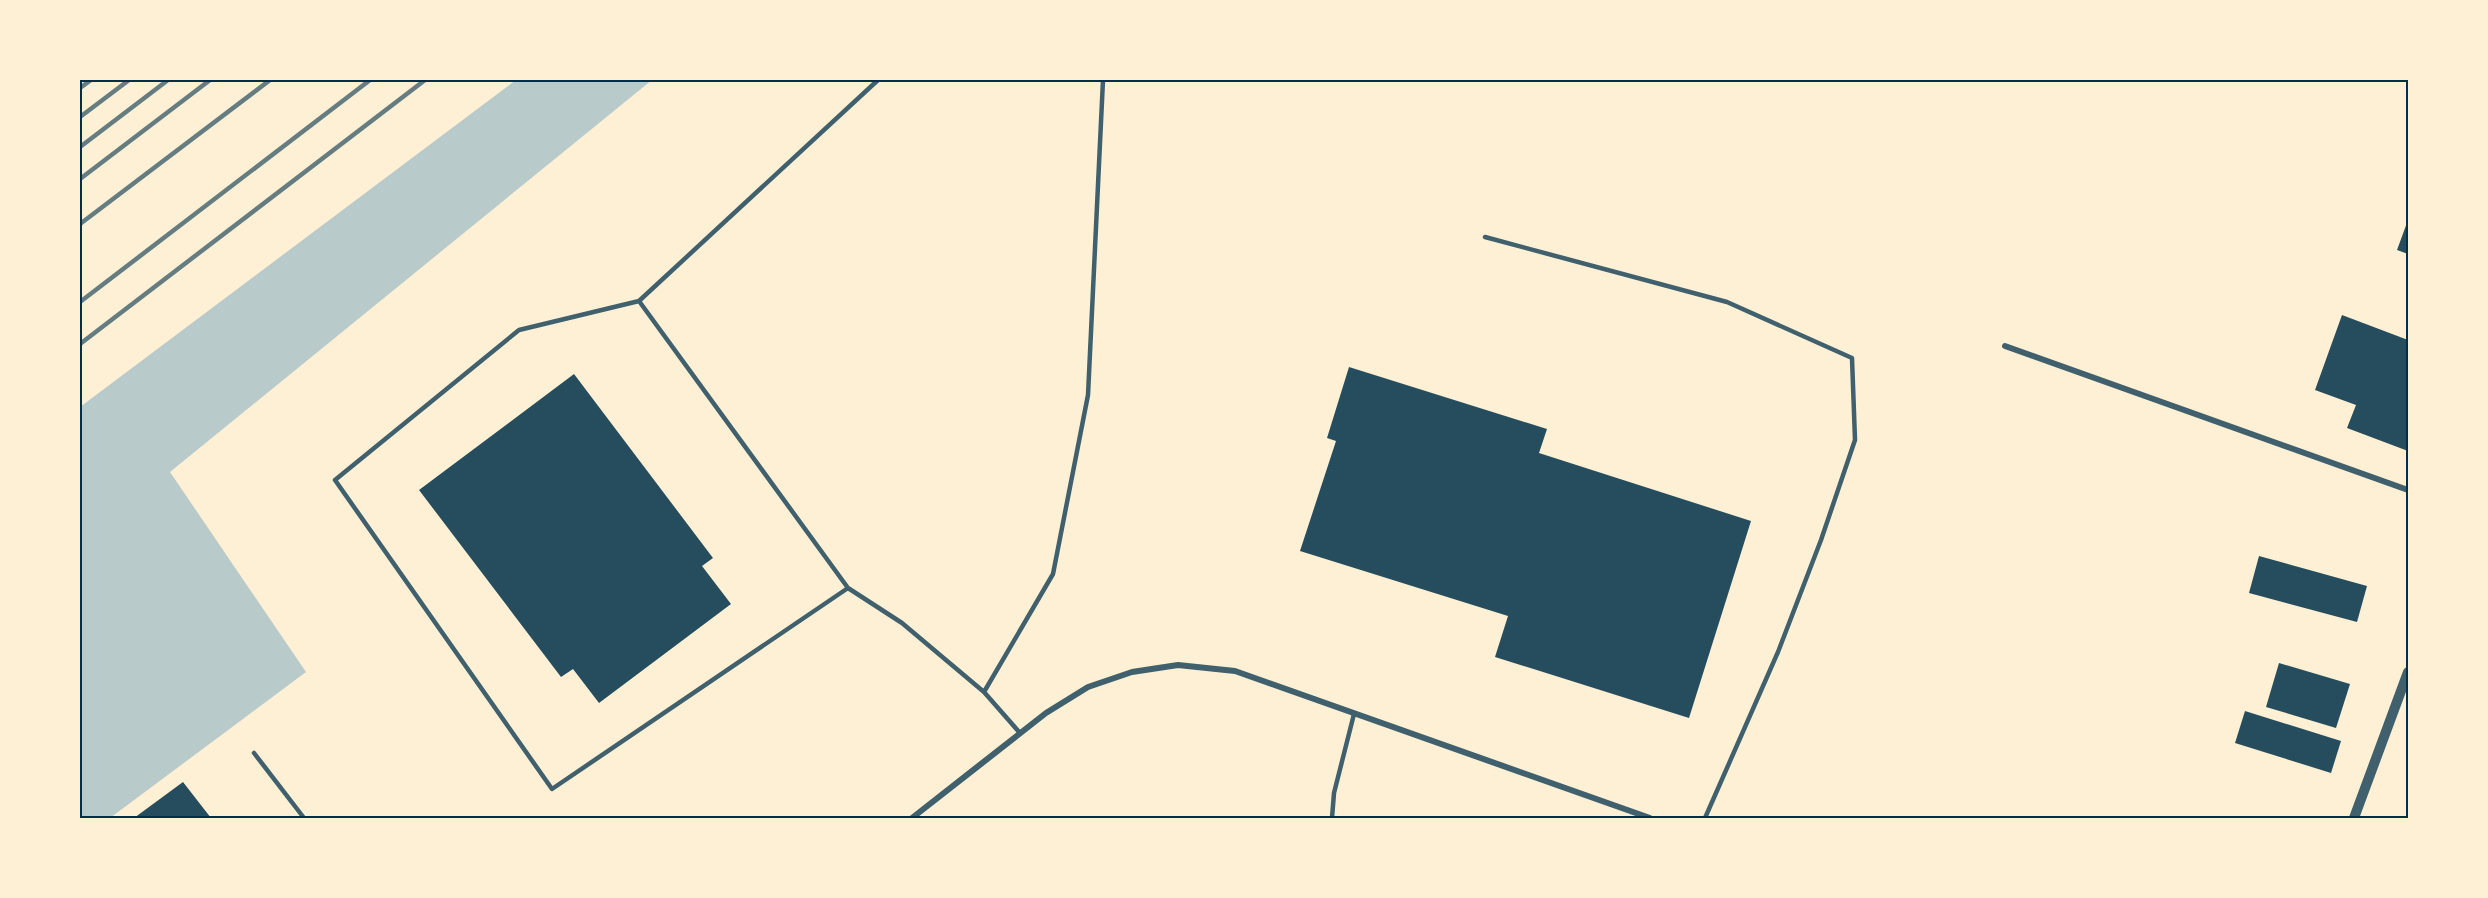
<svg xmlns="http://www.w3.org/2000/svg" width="2488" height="898" font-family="'Archivo Narrow',sans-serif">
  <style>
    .green { fill: #b9caca }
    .building { fill: #264d5e }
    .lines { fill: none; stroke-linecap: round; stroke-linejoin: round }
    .service { stroke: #3f606c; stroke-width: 4.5 }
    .minor { stroke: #3f606c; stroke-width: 6 }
    .tertiary { stroke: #3f606c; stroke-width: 10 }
    .rail { stroke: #657d81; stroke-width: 4.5 }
    .neatline { fill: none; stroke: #003049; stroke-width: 2 }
  </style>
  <rect width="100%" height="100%" fill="#fdf0d5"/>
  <path class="green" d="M516,80H652L170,472L306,672L110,818H80V407Z"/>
  <path class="building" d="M2408,220V254L2397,250Z
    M2342,315L2408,340V451L2347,428L2356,405L2315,390Z
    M1349,367L1547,429L1539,453L1751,521L1689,718L1495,657L1508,616L1300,551L1336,441L1327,438Z
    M574,374L713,558L702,566L731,604L599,703L573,669L561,677L419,490Z
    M2259,556L2367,586L2357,622L2249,593Z
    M2279,663L2350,684L2336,728L2266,707Z
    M2245,711L2341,741L2331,773L2235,743Z
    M183,782L211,818H134Z"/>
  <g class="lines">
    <path class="service" d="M1485,237L1727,302L1852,358L1855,440L1821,540L1778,652L1705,818
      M639,301L878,80
      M848,588L552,789L335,480L519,330L639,301L848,588L902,623L984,692L1020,733
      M984,692L1053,574L1088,395L1103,80
      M254,753L304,818
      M1332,818L1334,793L1354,714"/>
    <path class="minor" d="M2005,346L2408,490
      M912,818L1046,713L1088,687L1132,672L1178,665L1235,671L1650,818"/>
    <path class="tertiary" d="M2354,818L2408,672"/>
    <path class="rail" d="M80,88L91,80
      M80,117L129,80
      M80,147L168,80
      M80,179L210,80
      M80,224L270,80
      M80,302L370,80
      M80,344L425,80"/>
  </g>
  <rect width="2488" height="898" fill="none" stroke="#fdf0d5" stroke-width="162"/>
  <rect x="81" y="81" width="2326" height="736" class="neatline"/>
</svg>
